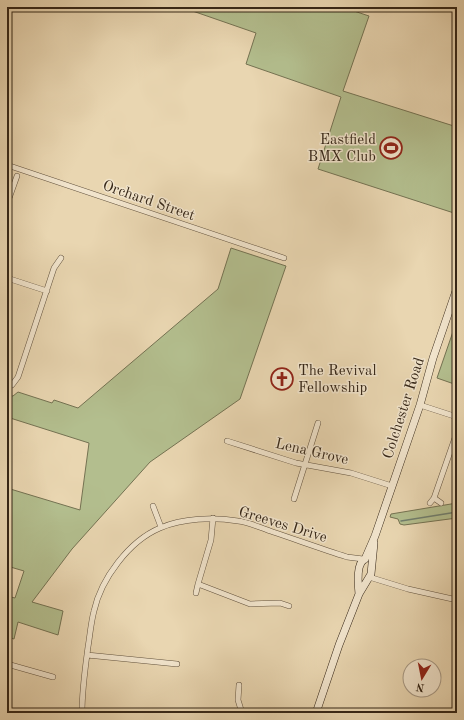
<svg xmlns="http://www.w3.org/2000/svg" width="464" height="720" font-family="'Old Standard TT',serif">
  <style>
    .green { fill: #b3be8e; stroke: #747252 }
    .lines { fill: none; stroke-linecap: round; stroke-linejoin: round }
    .stream { stroke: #707e6e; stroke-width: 1.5 }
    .street-casing { stroke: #62523e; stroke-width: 6 }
    .secondary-casing { stroke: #352617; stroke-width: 8 }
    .street { stroke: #f1e4cc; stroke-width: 5 }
    .secondary { stroke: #f1e4cc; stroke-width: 7 }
    .labels { text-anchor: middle; stroke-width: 3; stroke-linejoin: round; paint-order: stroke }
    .poi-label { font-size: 15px; fill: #352617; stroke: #f1e4cc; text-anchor: end }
    .street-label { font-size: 15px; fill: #352617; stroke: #f1e4cc }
  </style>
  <rect width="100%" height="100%" fill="#e9d6b1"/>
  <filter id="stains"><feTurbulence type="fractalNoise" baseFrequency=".005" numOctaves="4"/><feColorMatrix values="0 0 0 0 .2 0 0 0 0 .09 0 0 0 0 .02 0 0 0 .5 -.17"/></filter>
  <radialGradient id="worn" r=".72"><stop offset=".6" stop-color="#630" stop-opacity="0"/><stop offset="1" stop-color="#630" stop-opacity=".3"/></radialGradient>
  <path class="green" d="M181,7H342L369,16L343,91L457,127V214L318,169L341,97L246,64L256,33Z
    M231,248L286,266L240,399L150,462L72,549L32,602L63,611L58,635L18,622L14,639L7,637V596L15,598L24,571L7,566V488L80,510L89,443L7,417V399L10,396H13L18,392L52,403L54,400L78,408L218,289Z
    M457,320V385L437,378Z
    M457,503V518L404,525L400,524L398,519L390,517L391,514Z"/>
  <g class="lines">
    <path class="stream" d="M401,521L457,512"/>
    <g class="street-casing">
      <path id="street" d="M7,165L284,258
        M7,204L17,176
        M7,278L47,291
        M12,385L18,377L54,268L61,258
        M420,405L457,417
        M227,441L296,463L351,473L392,486
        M434,498L457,432
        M294,499L318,423
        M430,503L434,498L441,503
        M153,506L161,527
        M213,518L211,540L198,584L250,604L280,603L289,606
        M369,577L408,589L457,600
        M196,593L198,584
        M87,655L177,664
        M7,664L53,677
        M239,685L238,700L242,713
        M82,713C82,690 85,669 88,647C90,635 91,622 94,611C101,579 129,541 160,528C183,518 213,517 238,521C249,522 261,528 273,532C297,540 322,549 347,557L363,559"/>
    </g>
    <g class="secondary-casing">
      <path id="secondary" d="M365,559L375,536L420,405L433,358L457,288
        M359,594C358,584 356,563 365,559
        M316,713L339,645L359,594L371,574L374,543"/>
    </g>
    <use href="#street" class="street"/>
    <use href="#secondary" class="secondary"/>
  </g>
  <defs>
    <g id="stadium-ring" transform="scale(1.15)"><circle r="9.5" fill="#f1e4cc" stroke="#8f2418" stroke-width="1.5"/><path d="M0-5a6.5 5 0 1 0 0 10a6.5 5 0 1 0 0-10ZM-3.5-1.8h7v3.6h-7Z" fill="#8f2418"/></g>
    <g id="church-ring" transform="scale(1.15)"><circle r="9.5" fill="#f1e4cc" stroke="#8f2418" stroke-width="1.5"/><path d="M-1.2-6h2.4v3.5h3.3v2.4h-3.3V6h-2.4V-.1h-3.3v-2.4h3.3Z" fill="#8f2418"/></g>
  </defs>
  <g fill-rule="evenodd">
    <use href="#stadium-ring" x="391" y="148"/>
    <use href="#church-ring" x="282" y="379"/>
  </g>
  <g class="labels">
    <g class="poi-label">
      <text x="376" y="144">Eastfield<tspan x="376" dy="17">BMX Club</tspan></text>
      <text x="298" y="375" text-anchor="start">The Revival<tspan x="298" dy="17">Fellowship</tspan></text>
    </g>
    <g class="street-label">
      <text transform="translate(149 200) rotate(19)" y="5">Orchard Street</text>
      <text transform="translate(403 408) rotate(-72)" y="5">Colchester Road</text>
      <text transform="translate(312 451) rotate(13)" y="5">Lena Grove</text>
      <text transform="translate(283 524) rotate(17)" y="5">Greeves Drive</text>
    </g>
  </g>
  <rect width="464" height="720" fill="none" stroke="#e9d6b1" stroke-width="24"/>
  <rect x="8" y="8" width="448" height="704" fill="none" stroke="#352617" stroke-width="2"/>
  <rect x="12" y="12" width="440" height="696" fill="none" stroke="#352617"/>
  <g transform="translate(422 678) rotate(190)"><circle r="19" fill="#f1e4cc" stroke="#a69884"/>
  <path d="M0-3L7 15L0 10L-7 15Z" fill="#8f2418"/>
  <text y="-6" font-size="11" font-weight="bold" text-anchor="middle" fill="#352617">N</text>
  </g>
  <rect width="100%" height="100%" filter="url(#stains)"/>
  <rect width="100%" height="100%" fill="url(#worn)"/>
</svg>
